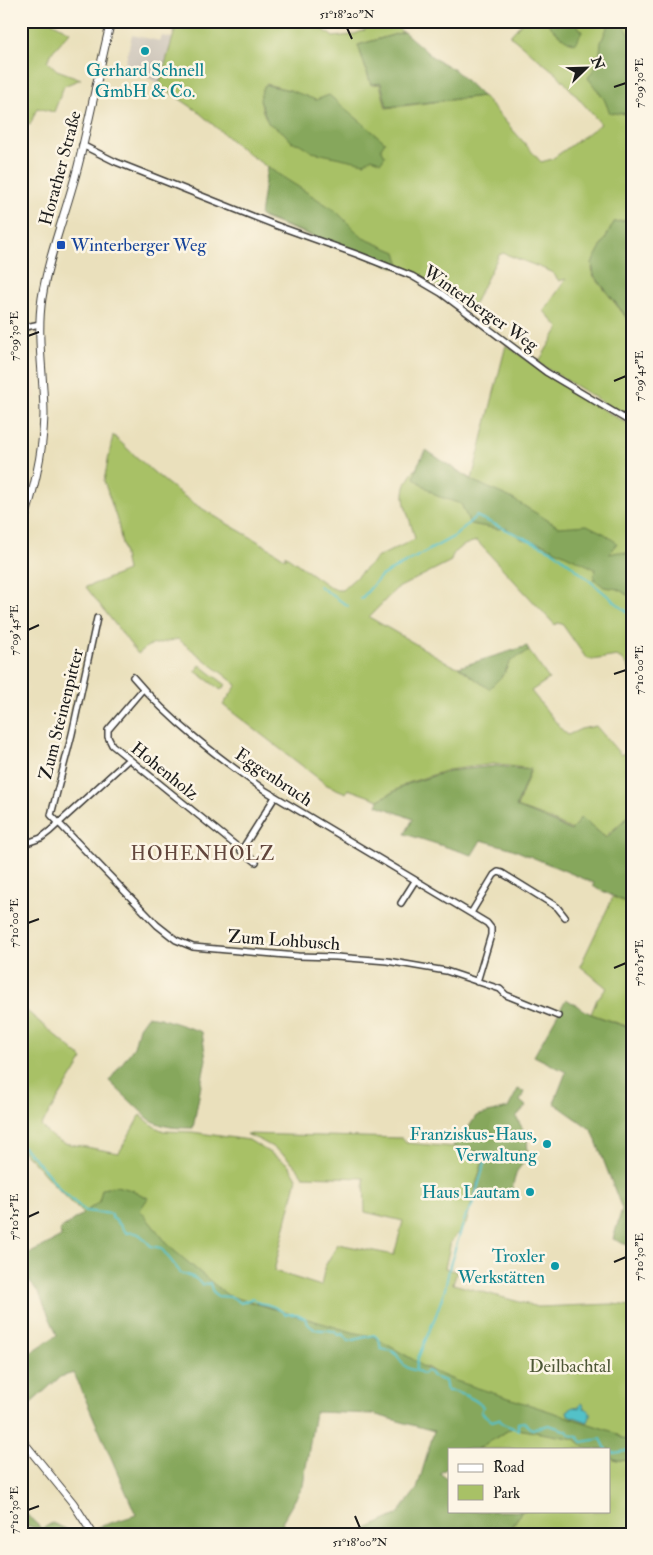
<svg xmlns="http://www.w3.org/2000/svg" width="653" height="1555" font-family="'IM FELL Double Pica',serif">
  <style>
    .built { fill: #ecd8ba }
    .industrial { fill: #cbc3b8 }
    .green { fill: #a8c166; stroke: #626e41; fill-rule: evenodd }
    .forest { fill: #86a75b; stroke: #51623c }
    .water { fill: #53c1c8; stroke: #386e72 }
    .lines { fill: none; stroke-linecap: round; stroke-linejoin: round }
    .stream { stroke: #53c1c8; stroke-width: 2 }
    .street-casing { stroke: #3b3934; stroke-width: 8 }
    .secondary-casing { stroke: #3b3934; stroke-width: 9 }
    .street { stroke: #fff; stroke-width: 5 }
    .secondary { stroke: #fff; stroke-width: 7 }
    .ticks { fill: none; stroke: #1c1c1c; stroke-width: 2 }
    .culture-dot { fill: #0f9aa8; stroke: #fcf5e5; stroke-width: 2 }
    .transit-dot { fill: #1a4fb4; stroke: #fcf5e5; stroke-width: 2 }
    .labels { text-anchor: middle; stroke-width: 5; stroke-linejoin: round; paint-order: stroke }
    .culture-label { font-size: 18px; fill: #0d838f; stroke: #fcf5e5; text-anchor: end }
    .street-label { font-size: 18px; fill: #1c1c1c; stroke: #fcf5e5 }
    .transit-label { font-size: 18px; fill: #164399; stroke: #fcf5e5; text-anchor: start }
    .park-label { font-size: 18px; fill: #4d5636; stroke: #fcf5e5 }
    .neighbourhood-label { font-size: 19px; letter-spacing: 1px; fill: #62463c; stroke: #fcf5e5 }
    .neatline { fill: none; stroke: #1c1c1c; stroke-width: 2 }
    .ticks-label { font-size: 12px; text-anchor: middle; fill: #1c1c1c }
  </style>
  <rect width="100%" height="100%" fill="#fcf5e5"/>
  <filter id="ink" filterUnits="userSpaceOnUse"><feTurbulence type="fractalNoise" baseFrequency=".02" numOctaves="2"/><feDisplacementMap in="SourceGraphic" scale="10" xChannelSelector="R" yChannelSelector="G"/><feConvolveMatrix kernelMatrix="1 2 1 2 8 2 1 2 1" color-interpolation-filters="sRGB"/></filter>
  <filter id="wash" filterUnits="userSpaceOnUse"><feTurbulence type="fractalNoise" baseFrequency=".0096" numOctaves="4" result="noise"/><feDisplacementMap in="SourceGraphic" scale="20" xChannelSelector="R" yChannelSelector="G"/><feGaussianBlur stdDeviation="1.12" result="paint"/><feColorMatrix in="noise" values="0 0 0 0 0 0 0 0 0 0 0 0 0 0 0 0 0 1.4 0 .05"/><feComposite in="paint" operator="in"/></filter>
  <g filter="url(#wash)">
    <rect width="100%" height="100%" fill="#eae0bc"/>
    <path class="built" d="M34,370L36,398L21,400V372Z"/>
    <path class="industrial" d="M132,35L160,41L162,36L172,38L159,84L125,64Z"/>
    <path class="green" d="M21,21H50L70,32L53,51L47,61L57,70L81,79L64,86L54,112L37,108L30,125L21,123Z
      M169,21H315L321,22L324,30L333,37L352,35L365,30L368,21H389L403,32L358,45L371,85L380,84L386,108L483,96L541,162L552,159L601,124L558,75L510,36L523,21H632V313L592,267L593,275L632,325V420L538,363L559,328L544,311L566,279L559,281L552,272L503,253L499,255L470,311L437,286L415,275L263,218L267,167L240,148L196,110L159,85L175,30L167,28ZM266,84L289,90L271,102L270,124C261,113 257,96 266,84Z
      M506,345L572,392L632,426V450L628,456L632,458V553H624L632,560V674L627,664L617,656L592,660L586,658L562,624L557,623L555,625L477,541C467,543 452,549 451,561L396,589L369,617L452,665L459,667L489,689L504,674L510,661L529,651L549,679L531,691L563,731L568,735L581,729L596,726L621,755L632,748V813L605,837L581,817L572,830L545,817L517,807L531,769L494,764L448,770L408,783L379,800L348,789L346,793L327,785L223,705L237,685L178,639L148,646L138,654L86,587L127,571L118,523L104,481L113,435C136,457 159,478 185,497C217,520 254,537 286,559L285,555L330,587L337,590H342L378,557L415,539C407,504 392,493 421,463L442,461L472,479Z
      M200,665L226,685L221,690L195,671Z
      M632,818V1028L591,1014L597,999L607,988L580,966L613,897L628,903Z
      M21,1006L83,1059L41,1126L52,1137L64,1143L119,1153L140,1115L155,1127L164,1131L192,1132L249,1140L288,1164L297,1178L274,1271L321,1286L325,1266L338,1244L394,1255L403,1221L365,1212L364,1178L303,1176C291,1156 268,1143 246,1134L402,1138L406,1143L454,1147L485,1153L466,1224L451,1241L445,1268L457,1272L453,1284L538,1307L612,1304L632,1306V1460L609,1449H477L512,1428L549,1434L435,1376L434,1372L427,1367L421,1370L369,1339L247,1300L241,1303L87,1211L83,1214L55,1186L32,1160L21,1150Z
      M609,1457L617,1460L632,1461V1534H507L522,1511H609Z"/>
    <path class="forest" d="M546,21H575L582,32L575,44C564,41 553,30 546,21Z
      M610,21H621L632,38V114L610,113L604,99L588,78L599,61L601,42Z
      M404,32L435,59L455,70L482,96L387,107L381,83L371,84L358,45Z
      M266,85L290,90L316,100L329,95L385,142L381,148L385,156L381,162L372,158L364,163L312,152L300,144L292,142L283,132L268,123L260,100L262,90Z
      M267,167L336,211L363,238L396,252L401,269L260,216Z
      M628,220L632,224V324L594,275L592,263L614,222Z
      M426,450L471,480L511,498L559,527L587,525L605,534L617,543L609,554L619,552L632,554V598L618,589L604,587L594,579L595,569L543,544L522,539L506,528L498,529L470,524L461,504L437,496L414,478L418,464Z
      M527,646L529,651L510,661L504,674L489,689L459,667Z
      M496,766L530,770L516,807L545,818L571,831L581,817L606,838L632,813V905L596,888L593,886L594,883L510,848L481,840L472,855L405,834L413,819L377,805L379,800L408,784L449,771Z
      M566,999L591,1014L632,1029V1247L613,1239L622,1209L592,1130L554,1103L566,1072L534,1056Z
      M147,1016L160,1018L202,1032L206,1059L193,1128C176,1128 164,1128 149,1119L109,1081L134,1047L139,1027Z
      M518,1089L524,1092L520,1101L526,1106L516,1117L527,1136L528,1157L517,1171L511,1191L498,1195L475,1188L485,1154L454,1147L453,1142L460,1141L476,1116L508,1108Z
      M116,1186L132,1190L148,1198L140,1210L171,1248L227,1295L352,1332L372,1336L414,1360L423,1367L456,1381L611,1431L622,1438L632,1440V1461L617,1460L609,1457V1449H587L575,1439L512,1428L477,1449H449V1467L440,1473L449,1481V1511H522L507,1534H355L397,1515L417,1489L434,1431L373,1414L315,1412L303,1486L282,1522L293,1534H98L95,1528L136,1515L74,1373L60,1377L21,1412V1359L57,1335L39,1293L21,1272V1258L61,1237L60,1230L99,1202L102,1189Z
      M21,1509L42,1529L52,1523L78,1534H57L21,1524Z"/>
    <path class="water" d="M581,1403L583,1404L584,1408C592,1410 591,1415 588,1422L568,1415L567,1411L573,1407L579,1408Z"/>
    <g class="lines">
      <path class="stream" d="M319,586L348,606
        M361,599L381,576L455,536L476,516L555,552L632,616
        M21,1145L39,1163L60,1189L85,1211L112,1214V1218C118,1220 122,1229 127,1233C140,1230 143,1239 151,1246L161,1248L181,1273L195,1278L203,1285L210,1283L212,1290L217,1296L232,1297L241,1303L253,1298L259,1303C271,1304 277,1308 286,1314H297L305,1318C313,1338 327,1324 339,1335L343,1334L349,1341L374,1335L379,1339L381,1349C405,1352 393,1359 408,1368C412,1371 417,1369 423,1374L426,1371L430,1372L433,1377L445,1381L447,1391C456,1390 478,1400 483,1407L481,1412L492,1421L499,1419L503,1424L518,1430V1423L524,1422L532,1429L549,1425L567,1431L570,1435L578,1437L582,1442L601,1439L606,1449
        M416,1369L418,1358L436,1315L445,1289L450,1265L466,1215L472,1206L486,1159
        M609,1452L614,1453L632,1450"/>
    </g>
  </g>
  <g filter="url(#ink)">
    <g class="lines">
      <g class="street-casing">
        <path id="street" d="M82,145L116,162L275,225L359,255L412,276L441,293L546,372L632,423
          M21,328L40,324
          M97,618L72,734L51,815L157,925L176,940L193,947L298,956L336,957L387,961L446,971L500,989L506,995L558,1016
          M133,677C170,721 219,758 266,791L487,923L491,928V935L477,982
          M143,689L108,730V737L112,745L256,862
          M21,845L41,838L50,831L129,759
          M241,851L275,797
          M401,903L415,881
          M471,913L494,875L498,872L502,873L557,907L565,917"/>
      </g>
      <g class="secondary-casing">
        <path id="secondary" d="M21,531C33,493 43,455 44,415C44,376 36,337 42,298C49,253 67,210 78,166C90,118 99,69 111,21
          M21,1439L73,1503L93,1534"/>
      </g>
      <use href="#street" class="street"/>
      <use href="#secondary" class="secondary"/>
    </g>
  </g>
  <path class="ticks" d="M347,28L352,39M614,87L626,83M28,336L39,332M614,381L626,376M28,630L39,625M614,674L626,670M28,923L39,919M614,968L626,963M28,1217L39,1212M614,1262L626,1257M28,1510L39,1506M355,1516L360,1528"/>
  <g class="culture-dot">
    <circle cx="145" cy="51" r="5"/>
    <circle cx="547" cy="1144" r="5"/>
    <circle cx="530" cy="1192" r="5"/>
    <circle cx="555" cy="1266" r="5"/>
  </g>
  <rect class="transit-dot" x="56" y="240" width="10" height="10" rx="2.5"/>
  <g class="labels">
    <g class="culture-label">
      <text x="145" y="76" text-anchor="middle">Gerhard Schnell<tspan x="145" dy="21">GmbH &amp; Co.</tspan></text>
      <text x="537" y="1140">Franziskus-Haus,<tspan x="537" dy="21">Verwaltung</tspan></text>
      <text x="520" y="1198">Haus Lautam</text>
      <text x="545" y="1262">Troxler<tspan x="545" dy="21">Werkstätten</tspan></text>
    </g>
    <g class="street-label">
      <text transform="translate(60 168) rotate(-75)" y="6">Horather Straße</text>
      <text transform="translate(481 308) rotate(35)" y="6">Winterberger Weg</text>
      <text transform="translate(61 714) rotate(-76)" y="6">Zum Steinenpitter</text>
      <text transform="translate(165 771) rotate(39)" y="6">Hohenholz</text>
      <text transform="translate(274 777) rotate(34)" y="6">Eggenbruch</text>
      <text transform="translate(284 940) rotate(4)" y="6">Zum Lohbusch</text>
    </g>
    <g class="transit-label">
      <text x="71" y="251">Winterberger Weg</text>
    </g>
    <g class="park-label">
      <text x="570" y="1372">Deilbachtal</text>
    </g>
    <g class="neighbourhood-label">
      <text x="203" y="860">HOHENHOLZ</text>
    </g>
  </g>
  <rect width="653" height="1555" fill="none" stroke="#fcf5e5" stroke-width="55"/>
  <rect x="448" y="1448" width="162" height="65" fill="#fcf5e5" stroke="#a29e95"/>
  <rect x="458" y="1464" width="25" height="8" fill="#ffffff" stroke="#a29e95"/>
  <text x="493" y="1472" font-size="15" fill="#1c1c1c">Road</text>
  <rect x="458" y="1485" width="25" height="15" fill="#a8c166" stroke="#a29e95"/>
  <text x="493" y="1498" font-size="15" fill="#1c1c1c">Park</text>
  <g transform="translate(586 68) rotate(67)" stroke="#fcf5e5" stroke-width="4" paint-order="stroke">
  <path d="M0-4L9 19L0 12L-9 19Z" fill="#1c1c1c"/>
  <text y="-8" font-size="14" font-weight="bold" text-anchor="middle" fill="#1c1c1c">N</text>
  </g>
  <rect x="28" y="28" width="598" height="1500" class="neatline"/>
  <g class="ticks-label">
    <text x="347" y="18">51°18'20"N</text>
    <text transform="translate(639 83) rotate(-90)" y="4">7°09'30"E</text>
    <text transform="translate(14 336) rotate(-90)" y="4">7°09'30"E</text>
    <text transform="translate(639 376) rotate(-90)" y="4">7°09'45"E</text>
    <text transform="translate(14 630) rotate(-90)" y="4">7°09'45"E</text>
    <text transform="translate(639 670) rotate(-90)" y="4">7°10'00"E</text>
    <text transform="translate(14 923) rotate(-90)" y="4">7°10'00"E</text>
    <text transform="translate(639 963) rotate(-90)" y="4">7°10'15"E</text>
    <text transform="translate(14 1217) rotate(-90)" y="4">7°10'15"E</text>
    <text transform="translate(639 1257) rotate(-90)" y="4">7°10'30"E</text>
    <text transform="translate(14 1510) rotate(-90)" y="4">7°10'30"E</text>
    <text x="360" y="1546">51°18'00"N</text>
  </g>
</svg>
